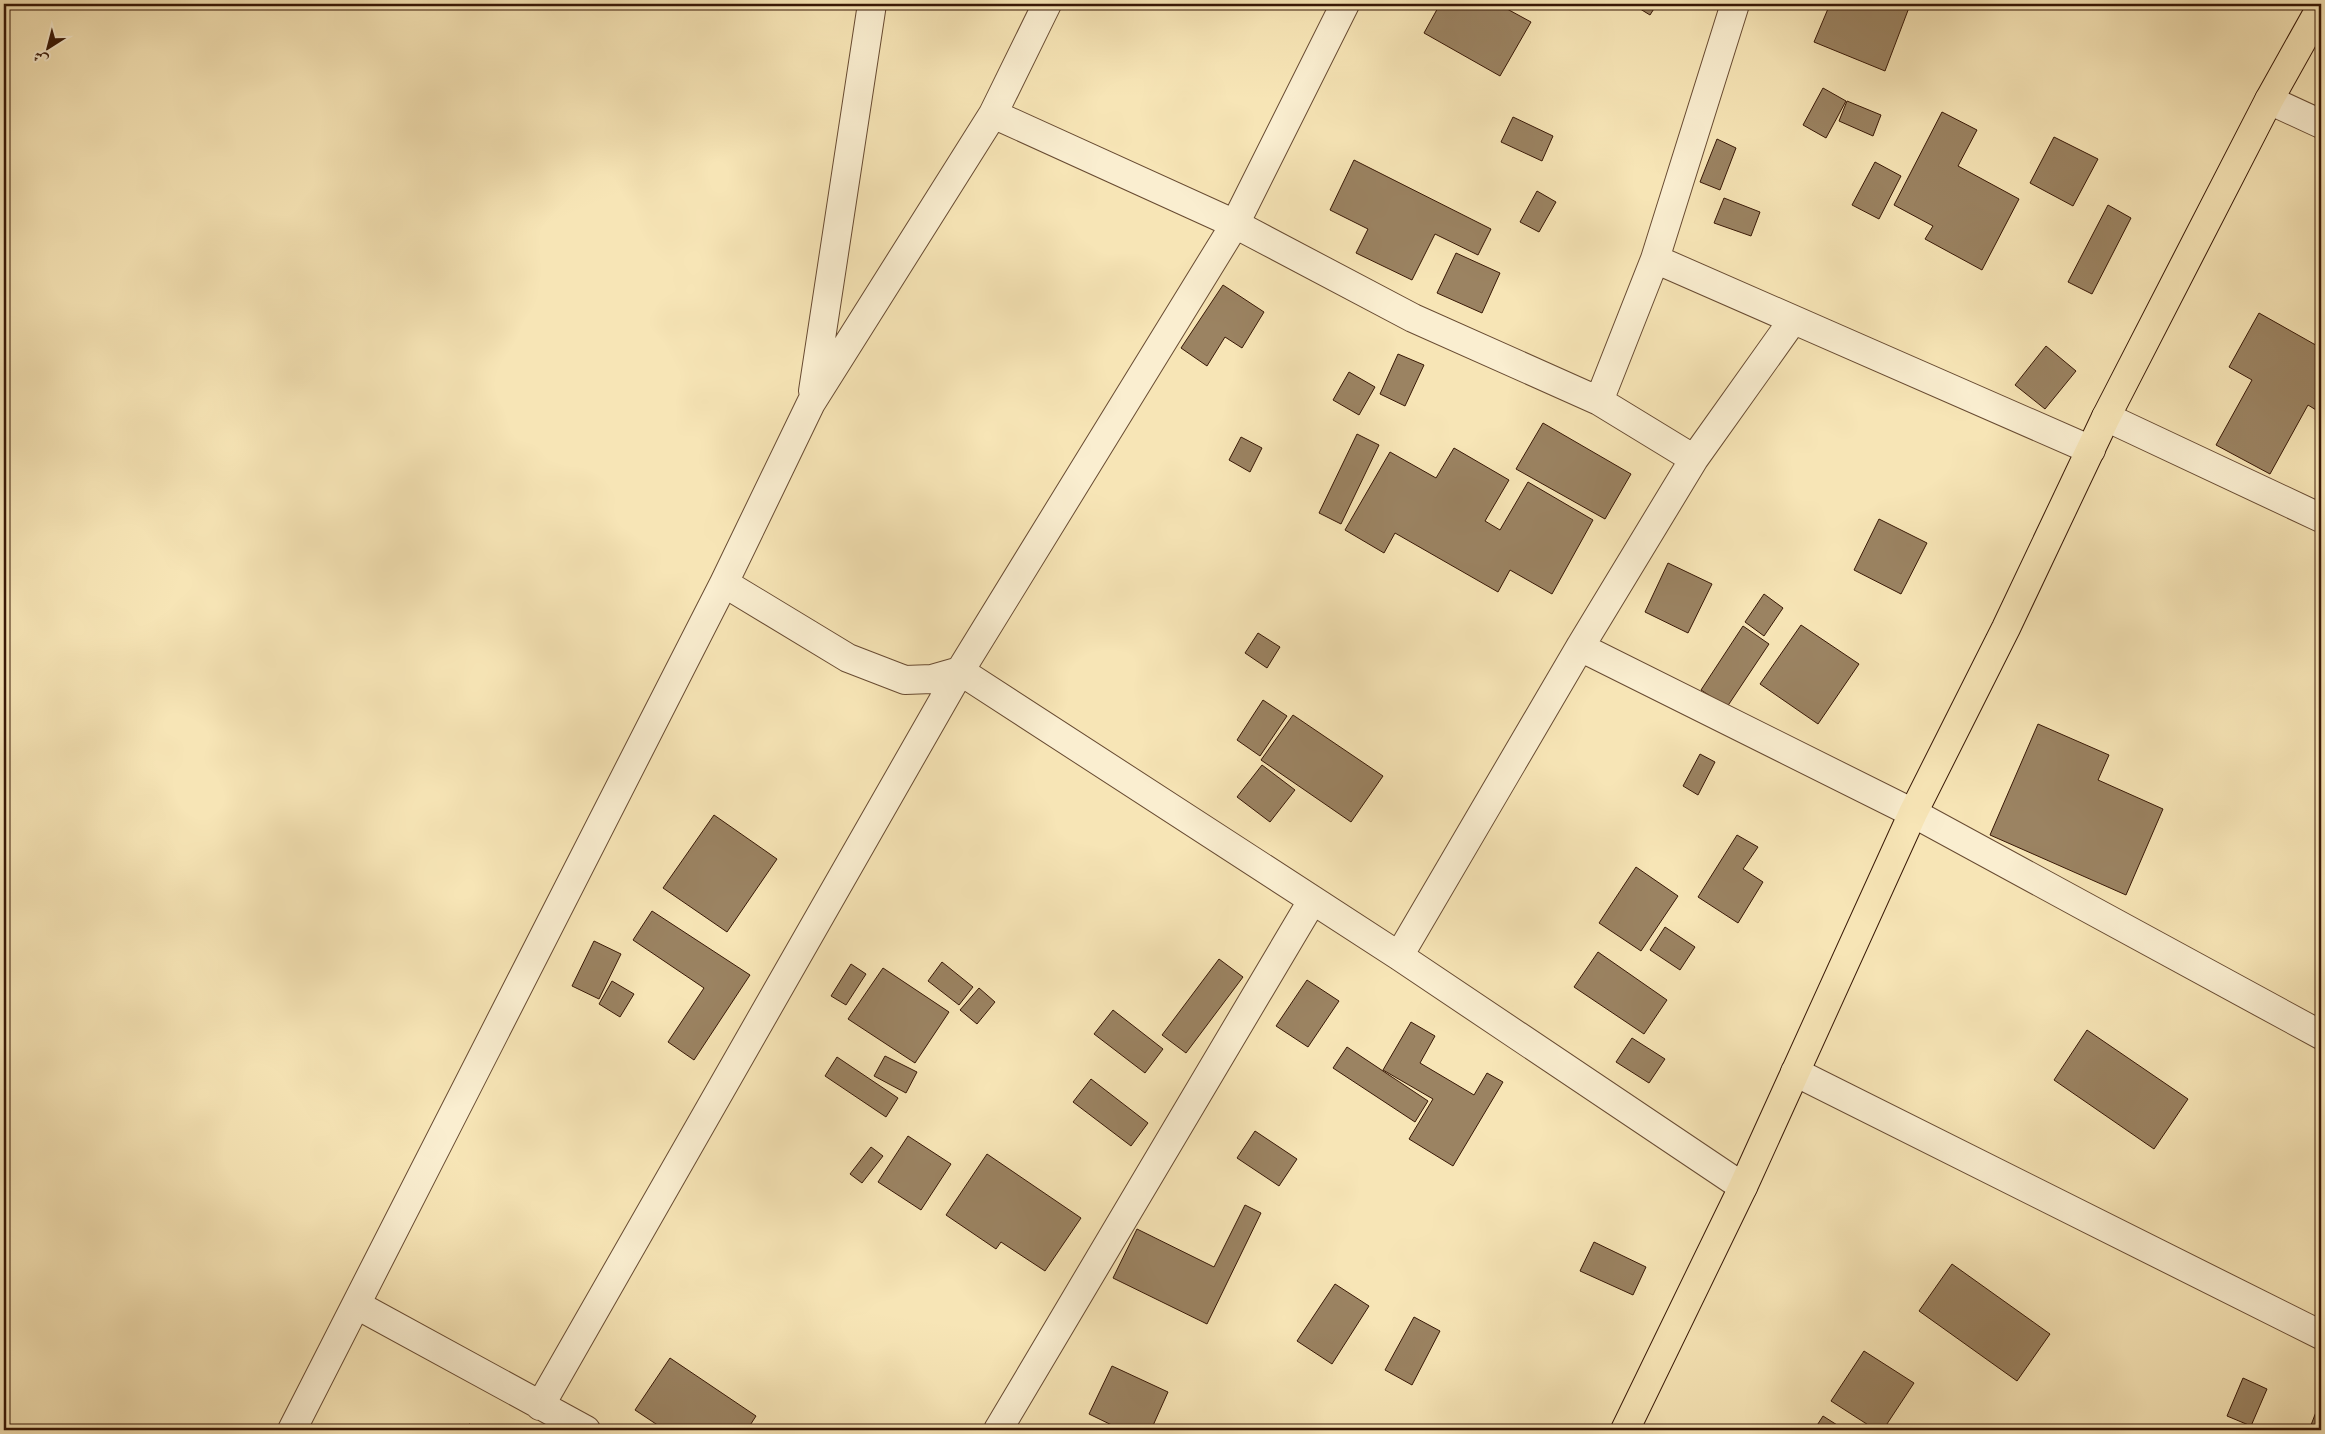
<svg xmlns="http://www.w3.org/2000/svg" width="2325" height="1434" font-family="'EB Garamond',Amiri,serif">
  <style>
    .building { fill: #9b8362; stroke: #381806 }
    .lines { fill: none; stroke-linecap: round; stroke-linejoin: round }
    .minor-casing { stroke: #684b32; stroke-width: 30 }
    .major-casing { stroke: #381806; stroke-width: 30 }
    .minor { stroke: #faeed0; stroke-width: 28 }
    .major { stroke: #f7e5b6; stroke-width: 28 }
  </style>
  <rect width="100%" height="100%" fill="#f7e5b6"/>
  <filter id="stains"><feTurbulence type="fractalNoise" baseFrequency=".004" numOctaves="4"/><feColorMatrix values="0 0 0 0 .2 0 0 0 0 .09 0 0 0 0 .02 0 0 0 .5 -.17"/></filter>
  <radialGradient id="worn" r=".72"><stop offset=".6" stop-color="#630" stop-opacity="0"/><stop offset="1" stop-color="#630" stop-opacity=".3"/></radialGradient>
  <path class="building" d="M1440,4H1498L1531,22L1500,76L1424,33Z
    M1632,4H1657L1650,15Z
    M1830,4L1910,5L1885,71L1814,42Z
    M1823,88L1846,101L1826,138L1803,125Z
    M1847,101L1881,115L1873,136L1839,121Z
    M1942,112L1977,130L1958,166L2019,199L1982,270L1925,239L1933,226L1894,205Z
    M1513,117L1553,136L1542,161L1501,142Z
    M2054,137L2098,159L2073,206L2030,183Z
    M1717,139L1736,148L1720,190L1700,182Z
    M1354,160L1491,229L1478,255L1435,234L1412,280L1356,253L1368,229L1330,210Z
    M1875,162L1901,176L1879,219L1852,205Z
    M1537,191L1556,202L1539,232L1520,222Z
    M1724,198L1760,212L1751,236L1714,223Z
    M2108,205L2131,218L2092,294L2068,282Z
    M1456,253L1500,273L1482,313L1437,293Z
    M1223,285L1264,312L1242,348L1225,337L1207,366L1181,348Z
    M2259,313L2321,348V413L2308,405L2270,474L2216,445L2252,380L2229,367Z
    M2046,346L2076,371L2045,409L2015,385Z
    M1398,354L1424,365L1405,406L1380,394Z
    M1349,372L1375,387L1359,415L1333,400Z
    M1543,423L1631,474L1605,519L1516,469Z
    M1357,434L1379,445L1341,524L1319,513Z
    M1241,437L1262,448L1250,472L1229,460Z
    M1454,448L1509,480L1485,521L1500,530L1528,482L1593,520L1552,594L1510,570L1498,592L1395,533L1384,553L1345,530L1390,452L1436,478Z
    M1879,519L1927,543L1901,594L1854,570Z
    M1668,563L1712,584L1688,633L1645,612Z
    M1764,594L1783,608L1764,636L1745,622Z
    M1801,625L1859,664L1818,724L1760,684Z
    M1743,626L1769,644L1727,707L1701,690Z
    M1258,633L1280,647L1267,668L1245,653Z
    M1263,700L1287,716L1260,756L1237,740Z
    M1293,715L1383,776L1351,822L1261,760Z
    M2038,724L2109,755L2098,780L2163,809L2126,895L1990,835Z
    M1700,754L1715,762L1698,795L1683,786Z
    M1262,765L1295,790L1270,822L1237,797Z
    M714,815L777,859L727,932L663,888Z
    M1737,835L1758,847L1743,869L1763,882L1738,923L1698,897Z
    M1636,867L1678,896L1641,951L1599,923Z
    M652,911L750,975L694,1060L668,1042L704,988L633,940Z
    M1665,927L1695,947L1680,970L1650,950Z
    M594,941L621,954L599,999L572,986Z
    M1598,952L1667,1000L1644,1034L1574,987Z
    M1219,959L1243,977L1186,1053L1162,1035Z
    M942,962L973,987L959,1005L928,981Z
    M851,964L866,974L846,1005L831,996Z
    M883,968L949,1012L915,1063L848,1019Z
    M1307,980L1339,1001L1308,1047L1276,1026Z
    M612,981L634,994L620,1017L599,1004Z
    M979,988L995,1002L977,1024L960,1010Z
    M1113,1010L1163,1049L1145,1073L1094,1034Z
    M1411,1022L1435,1036L1420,1063L1474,1095L1487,1073L1503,1082L1453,1166L1409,1139L1433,1099L1383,1070Z
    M2087,1030L2188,1099L2154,1149L2054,1080Z
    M1632,1038L1665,1059L1649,1083L1616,1062Z
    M1347,1047L1428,1101L1415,1122L1333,1068Z
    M885,1056L917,1072L906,1093L874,1076Z
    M837,1057L898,1098L886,1117L825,1076Z
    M1091,1079L1148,1123L1131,1146L1073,1102Z
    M1255,1131L1297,1159L1279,1186L1237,1158Z
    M908,1136L951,1164L921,1210L878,1182Z
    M871,1147L883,1156L862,1183L850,1174Z
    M987,1154L1081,1218L1045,1271L1001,1242L996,1249L946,1215Z
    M1245,1205L1261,1213L1207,1324L1113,1278L1137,1229L1214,1267Z
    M1594,1242L1646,1267L1633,1295L1580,1271Z
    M1952,1264L2050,1334L2017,1381L1919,1311Z
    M1335,1284L1369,1306L1332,1364L1297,1341Z
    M1414,1317L1440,1331L1412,1385L1385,1370Z
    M1864,1351L1914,1383L1883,1430H1876L1831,1401Z
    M670,1358L756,1416L747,1430H665L635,1410Z
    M1112,1366L1168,1392L1151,1430H1122L1089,1414Z
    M2243,1378L2267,1389L2251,1426L2227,1416Z
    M2321,1399V1429L2311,1425Z
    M1823,1416L1845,1430H1814Z
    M469,1424L483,1430H466Z"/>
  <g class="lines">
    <g class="minor-casing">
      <path id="minor" d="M2269,100L2321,124
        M993,114L1235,224L1413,318L1599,401L1694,459
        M1655,259L2091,450
        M813,391L872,4
        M1599,401L1655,259L1735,4
        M2106,417L2321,518
        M724,583L848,658L905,680L932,679L960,671L1399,956L1743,1187
        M1580,647L1913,813L2321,1035
        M1399,956L1580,647L1694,459L1793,320
        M1795,1072L2321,1335
        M357,1305L586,1430
        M540,1406L960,671L1235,224L1345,4
        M292,1430L724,583L811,403L993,114L1047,4
        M998,1430L1312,901"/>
    </g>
    <g class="major-casing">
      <path id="major" d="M1625,1430L1743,1187L1913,813L2006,628L2106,417L2269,100L2321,7"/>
    </g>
    <use href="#minor" class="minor"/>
    <use href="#major" class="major"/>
  </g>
  <rect width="2325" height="1434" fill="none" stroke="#f7e5b6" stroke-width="20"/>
  <rect x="5" y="5" width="2315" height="1424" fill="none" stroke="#381806" stroke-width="2.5"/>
  <rect x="10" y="10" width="2305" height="1414" fill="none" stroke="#381806"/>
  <g transform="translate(48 48) rotate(216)" stroke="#faeed0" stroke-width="4" paint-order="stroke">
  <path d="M0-4L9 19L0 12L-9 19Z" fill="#381806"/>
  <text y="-8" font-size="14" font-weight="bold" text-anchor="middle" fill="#381806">ش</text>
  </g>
  <rect width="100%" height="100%" filter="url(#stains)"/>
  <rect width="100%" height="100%" fill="url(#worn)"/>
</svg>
